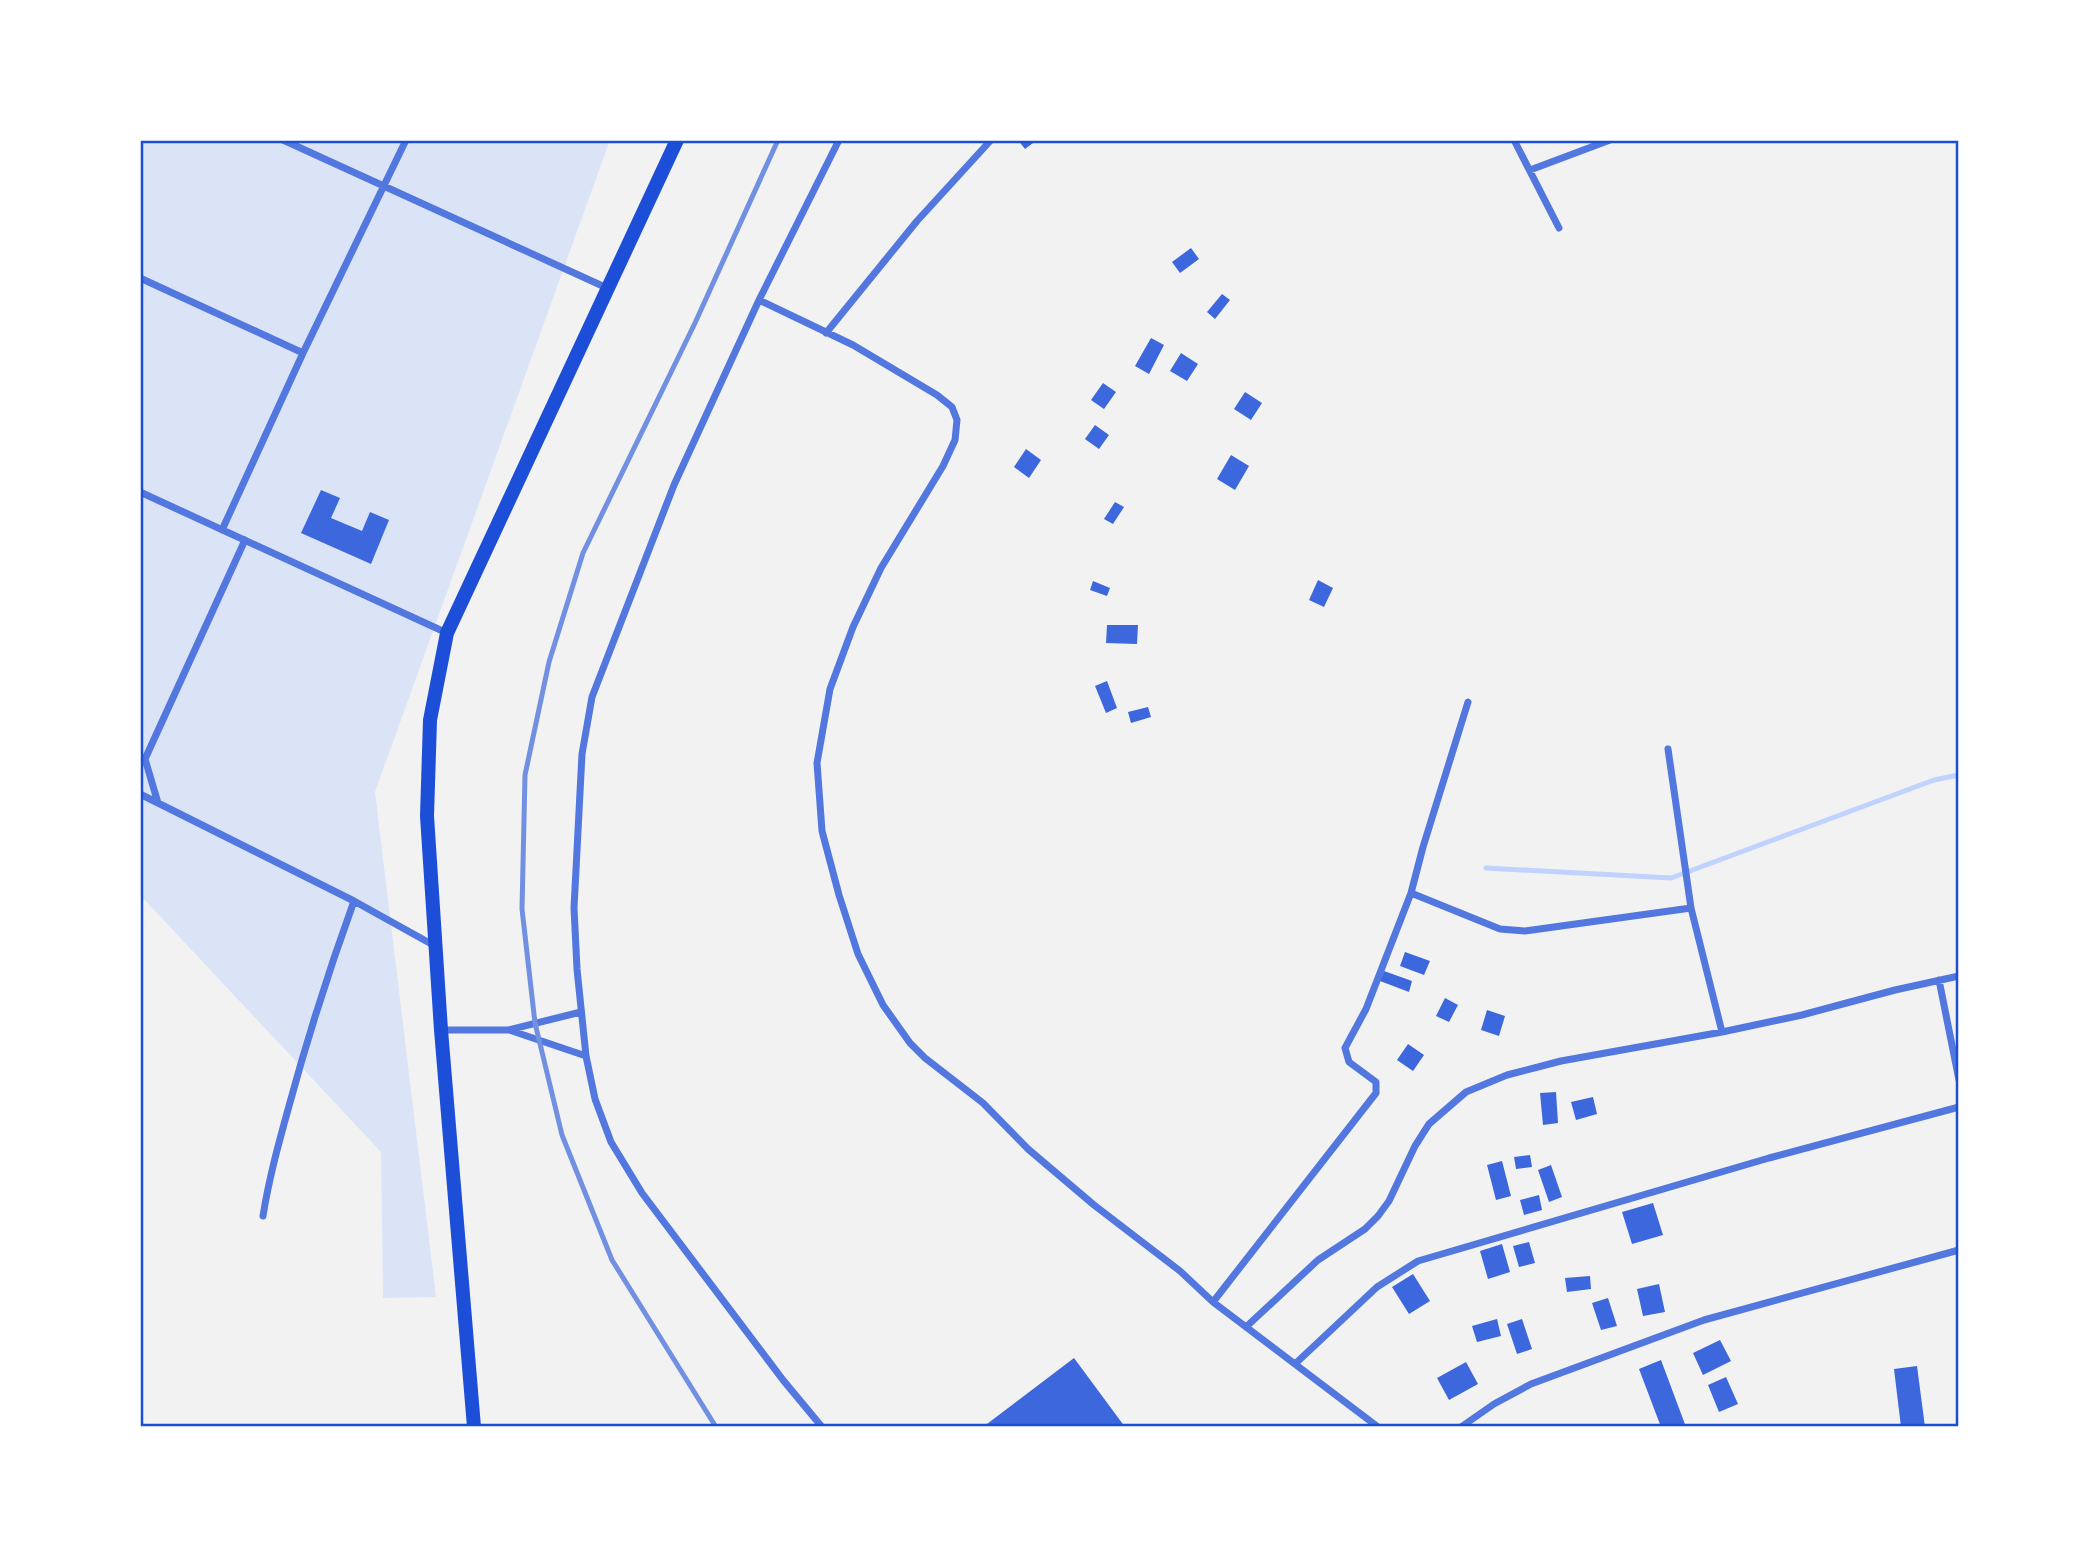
<svg xmlns="http://www.w3.org/2000/svg" width="2099" height="1567" font-family="'DejaVu Sans',sans-serif">
  <style>
    .green { fill: #dbe4f7 }
    .lines { fill: none; stroke-linecap: round; stroke-linejoin: round }
    .stream { stroke: #bfd3fe; stroke-width: 5 }
    .building { fill: #3d67dc }
    .minor { stroke: #5277de; stroke-width: 7 }
    .trunk { stroke: #1d4ed8; stroke-width: 14 }
    .rail { stroke: #7290e2; stroke-width: 5 }
    .neatline { fill: none; stroke: #1d4ed8; stroke-width: 2.5 }
  </style>
  <rect width="100%" height="100%" fill="#f2f2f2"/>
  <path class="green" d="M140,140H610L375,792L436,1297L383,1298L381,1152L140,895Z"/>
  <g class="lines">
    <path class="stream" d="M1486,868L1671,878L1934,780L1959,775"/>
  </g>
  <path class="building" d="M1018,140H1037L1025,149Z
    M1191,248L1199,259L1180,273L1172,262Z
    M1222,294L1230,300L1215,319L1207,312Z
    M1151,338L1164,345L1149,374L1135,366Z
    M1181,353L1198,364L1187,381L1170,371Z
    M1103,383L1116,392L1104,409L1091,400Z
    M1245,392L1262,403L1251,420L1234,409Z
    M1095,425L1109,435L1099,449L1085,439Z
    M1026,449L1041,460L1029,478L1014,467Z
    M1231,455L1249,466L1235,490L1217,479Z
    M321,490L340,498L331,518L362,531L370,512L389,520L371,564L301,533Z
    M1115,502L1124,507L1113,524L1104,519Z
    M1318,580L1333,588L1324,607L1309,600Z
    M1093,581L1110,588L1107,596L1090,590Z
    M1107,625H1138L1137,644L1106,643Z
    M1107,681L1117,708L1106,713L1095,686Z
    M1148,707L1151,717L1131,723L1128,712Z
    M1405,952L1430,961L1424,975L1400,966Z
    M1384,971L1412,981L1409,992L1380,981Z
    M1445,998L1458,1005L1449,1022L1436,1016Z
    M1487,1010L1505,1016L1499,1036L1481,1030Z
    M1408,1044L1424,1055L1413,1071L1397,1060Z
    M1556,1092L1558,1123L1543,1125L1540,1093Z
    M1593,1097L1597,1114L1576,1120L1571,1102Z
    M1530,1155L1532,1167L1516,1169L1514,1157Z
    M1502,1161L1511,1196L1496,1200L1487,1165Z
    M1551,1165L1562,1197L1549,1202L1538,1170Z
    M1539,1195L1542,1210L1524,1215L1520,1200Z
    M1653,1203L1663,1235L1632,1244L1622,1212Z
    M1529,1242L1535,1263L1519,1267L1513,1246Z
    M1502,1244L1510,1272L1488,1279L1480,1251Z
    M1413,1274L1430,1301L1409,1314L1392,1287Z
    M1590,1276L1591,1289L1567,1292L1565,1278Z
    M1659,1284L1665,1312L1643,1316L1637,1289Z
    M1608,1298L1617,1326L1601,1330L1592,1303Z
    M1497,1319L1501,1336L1477,1342L1472,1326Z
    M1522,1319L1532,1349L1517,1354L1507,1324Z
    M1720,1340L1731,1361L1703,1375L1693,1353Z
    M1074,1358L1125,1427H983Z
    M1661,1360L1686,1427H1661L1639,1369Z
    M1466,1362L1478,1384L1449,1400L1437,1378Z
    M1917,1366L1925,1427H1901L1894,1369Z
    M1726,1377L1738,1404L1719,1412L1708,1385Z"/>
  <g class="lines">
    <path class="minor" d="M283,140L607,288
      M1514,140L1559,228
      M1530,170L1610,140
      M140,278L303,353
      M759,300L853,345L937,395L952,407L957,420L955,440L943,466L881,568L853,627L830,689L817,763L822,831L839,895L858,954L883,1005L910,1043L925,1058L983,1103L1028,1149L1094,1205L1180,1271L1213,1302L1378,1427
      M826,333L917,221L991,140
      M140,492L447,633
      M222,530L303,353L406,140
      M1668,749L1691,908L1722,1032
      M140,794L354,901L435,946
      M158,803L145,759L245,540
      M1411,893L1500,929L1525,931L1691,908
      M1939,980L1959,1080
      M441,1030H508L581,1012
      M509,1030L586,1056
      M263,1216C269,1178 279,1142 289,1106C308,1036 329,970 354,901
      M1213,1302L1376,1093V1082L1349,1062L1345,1048L1366,1009L1411,893L1423,847L1468,702
      M1246,1327L1318,1260L1365,1229L1378,1216L1389,1201L1415,1146L1429,1124L1466,1092L1507,1075L1561,1061L1722,1032L1802,1015L1895,990L1959,976
      M1295,1364L1377,1287L1418,1261L1769,1158L1959,1107
      M822,1427L783,1380L642,1193L611,1142L595,1099L586,1056L577,969L574,908L582,754L592,697L674,485L759,300L839,140
      M1461,1427L1494,1404L1531,1384L1704,1320L1959,1250"/>
    <path class="trunk" d="M474,1427L441,1030L427,816L430,720L447,633L677,140"/>
    <path class="rail" d="M716,1427L612,1260L562,1135L535,1023L522,909L525,775L549,662L583,553L695,323L778,140"/>
  </g>
  <rect width="2099" height="1567" fill="none" stroke="#ffffff" stroke-width="284"/>
  <rect x="142" y="142" width="1815" height="1283" class="neatline"/>
</svg>
